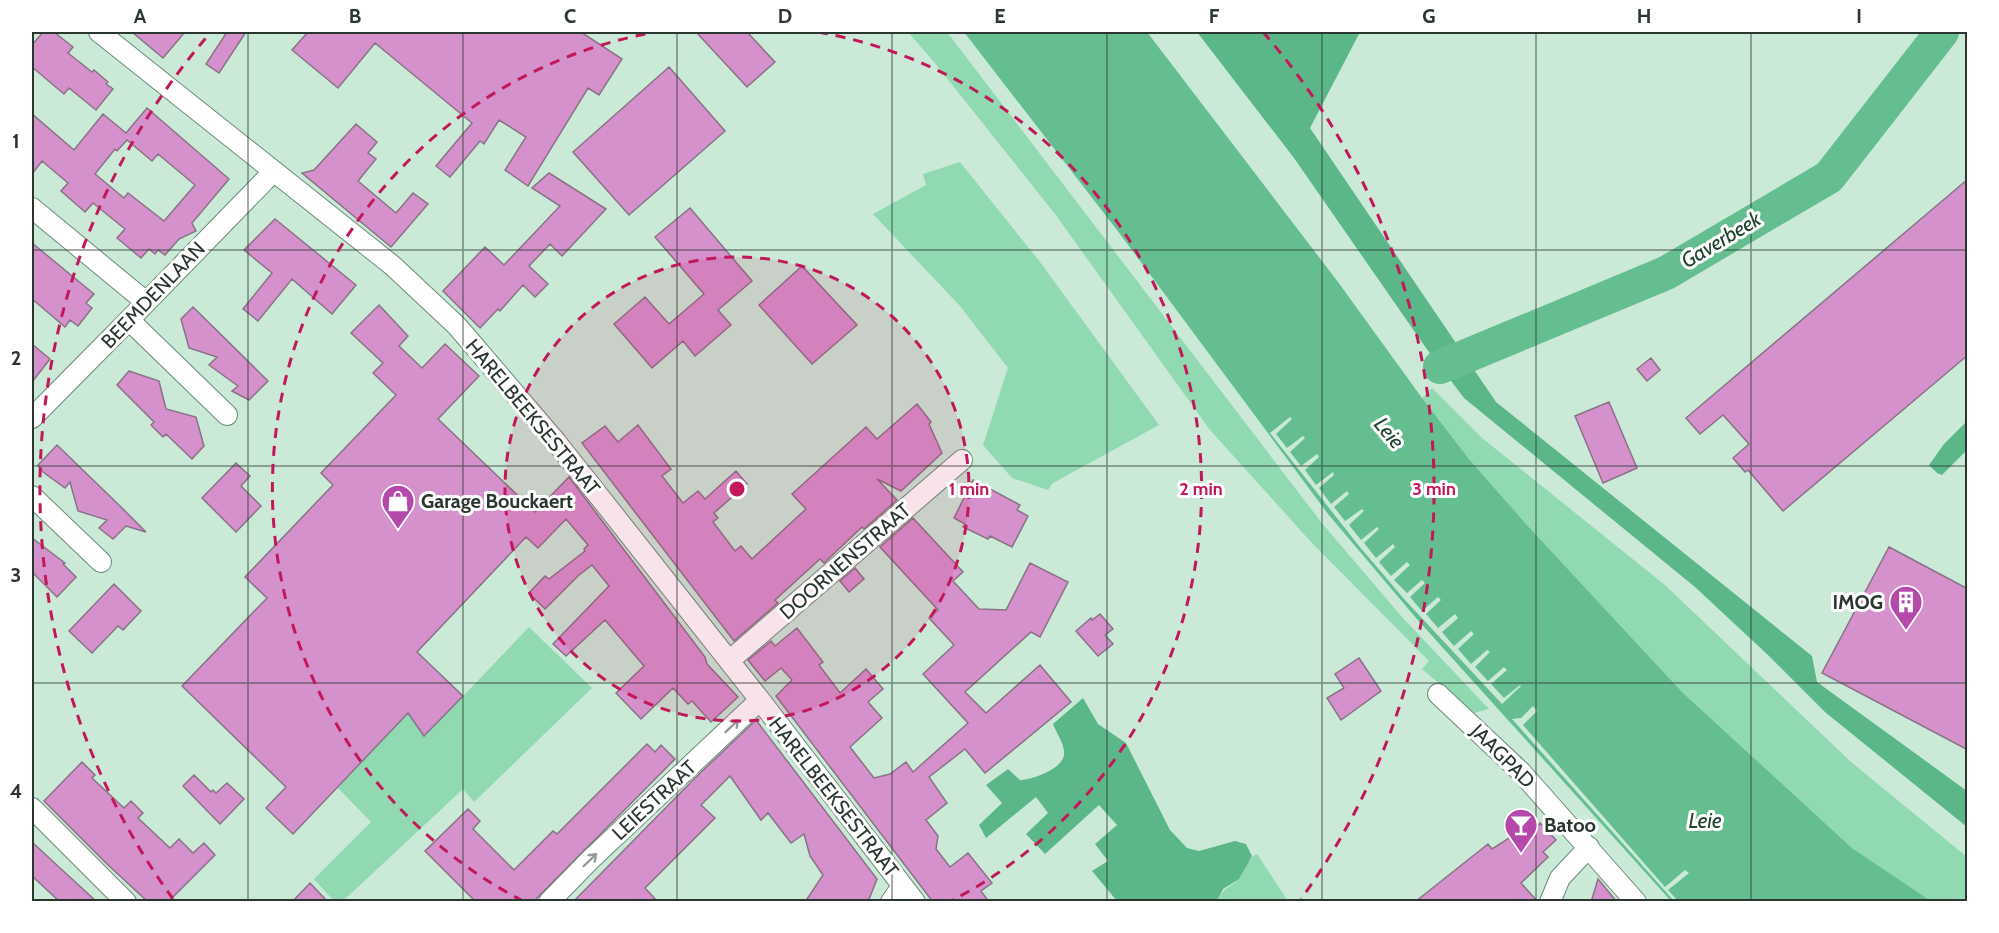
<svg xmlns="http://www.w3.org/2000/svg" width="1999" height="933" font-family="Cabin,sans-serif">
  <style>
    .green { fill: #90d9b1 }
    .forest { fill: #5cb788 }
    .water { fill: #64be90 }
    .pier { fill: #caead7 }
    .lines { fill: none; stroke-linecap: round; stroke-linejoin: round }
    .river { stroke: #64be90; stroke-width: 34 }
    .building { fill: #d591cc; stroke: #8a7286; stroke-width: 1.5; fill-rule: evenodd }
    .minor-casing { stroke: #6d8a79; stroke-width: 22 }
    .minor { stroke: #fff; stroke-width: 20 }
    .oneway { stroke: #949a97 }
    .grid { fill: none; stroke: #2a362f; stroke-width: 1.5; stroke-opacity: 0.55 }
    .ring { fill: none; stroke: #c2185b; stroke-width: 3; stroke-dasharray: 10 8 }
    .labels { text-anchor: middle; stroke-width: 6; stroke-linejoin: round; paint-order: stroke }
    .street-label { font-size: 20px; fill: #2a362f; stroke: #fff }
    .poi-label { font-size: 20px; font-weight: bold; fill: #2a362f; stroke: #fff; text-anchor: start }
    .water-label { font-size: 21px; font-style: italic; fill: #1d4330; stroke: #fff }
    .centre { fill: #c2185b; stroke: #fff; stroke-width: 3 }
    .ring-label { font-size: 18px; text-anchor: middle; font-weight: bold; fill: #c2185b; stroke: #fff; stroke-width: 6; stroke-linejoin: round; paint-order: stroke }
    .neatline { fill: none; stroke: #2a362f; stroke-width: 2 }
    .grid-label { font-size: 20px; text-anchor: middle; font-weight: bold; fill: #2a362f }
  </style>
  <rect width="100%" height="100%" fill="#caead7"/>
  <path class="green" d="M908,32H947L1321,522L1402,617L1489,709L1474,713L1422,669L1429,661L1312,543L1210,430L1055,214L934,62Z
    M960,162L1040,262L1159,425L1053,483L1048,490L1012,478L983,445L1008,368L960,306L873,214L926,185L923,174Z
    M1432,388L1482,438L1665,585L1851,762L1967,857V901H1931L1852,848L1682,692L1526,524L1469,459L1422,398Z
    M529,627L592,688L474,802L463,789L343,901H334L314,879L371,822L338,788L408,713L425,736Z
    M1257,854L1288,901L1217,902C1225,884 1231,889 1240,877C1246,869 1247,858 1257,854Z"/>
  <path class="forest" d="M1197,32H1360L1310,128L1496,402L1812,656L1817,682L1967,791V827L1825,712L1769,656L1695,587L1464,398L1426,348L1294,158Z
    M1967,421V450L1942,475L1937,473L1929,465L1944,444Z
    M1083,698L1098,724L1126,743L1170,830L1187,848L1199,851L1235,841L1246,844L1252,856L1239,879L1223,889L1217,901H1117L1092,871L1108,861L1095,844L1117,825L1099,805L1045,854L1026,834L1048,813L1036,797L986,838L979,825L1002,803L986,785L1008,769L1020,780C1032,780 1067,768 1064,751C1063,742 1056,732 1053,724Z"/>
  <path class="water" d="M964,32H1147L1338,282L1422,398L1469,459L1526,524L1682,692L1852,848L1931,901H1671L1416,618L1328,514L1120,234Z"/>
  <path class="pier" d="M1290,417L1292,419L1276,434L1287,448L1303,436L1305,438L1290,452L1301,466L1317,454L1319,457L1305,470L1316,485L1333,472L1334,475L1319,488L1331,504L1347,491L1349,494L1334,507L1345,521L1362,509L1364,511L1349,525L1361,540L1377,527L1379,529L1364,543L1376,558L1393,544L1395,547L1379,562L1391,576L1407,562L1410,565L1394,580L1407,593L1422,580L1425,583L1410,597L1422,611L1438,597L1441,600L1426,614L1438,628L1455,614L1458,618L1442,632L1454,646L1471,631L1474,634L1458,649L1471,664L1487,650L1490,652L1475,667L1488,681L1504,667L1507,670L1491,684L1504,698L1520,685L1521,686L1502,704L1405,600L1359,546L1270,433Z
    M1533,706L1537,711L1523,725L1665,887L1685,870L1689,873L1668,890L1678,901H1674L1512,719L1521,718Z"/>
  <g class="lines">
    <path class="river" d="M1440,367L1666,273L1829,177L1942,32"/>
  </g>
  <path class="building" d="M43,32H54L73,47L68,53L92,72L94,70L108,82L106,84L113,89L96,110L69,88L64,94L32,67V45Z
    M132,32H185L163,58Z
    M227,32H246L219,73L206,64Z
    M308,32H581L622,59L599,95L588,88L528,186L505,170L526,137L499,120L484,144L480,141L450,177L436,166L472,123L375,43L338,88L292,50Z
    M696,32H747L775,62L747,87Z
    M669,67L725,131L629,215L573,152Z
    M147,108L229,179L192,223L196,231L179,239L165,255L158,250L155,254L149,249L141,258L117,238L125,229L93,203L85,212L61,191L68,183L42,161L32,174V114L74,150L103,114L126,133ZM127,140L152,161L158,154L195,185L164,221L128,193L124,198L95,174L115,149L117,151Z
    M356,124L377,142L368,153L376,159L358,181L396,213L413,193L428,204L391,247L302,173L314,170Z
    M549,173L606,209L562,256L550,244L529,266L548,284L535,297L523,285L500,311L498,309L480,328L443,291L485,247L504,265L560,206L532,188Z
    M1968,179V355L1783,511L1748,470L1745,472L1733,458L1749,444L1723,415L1700,434L1686,418Z
    M690,208L752,281L718,310L731,325L695,356L683,341L652,368L614,324L645,297L669,324L704,294L655,237Z
    M275,219L356,285L332,314L292,279L258,321L243,309L272,273L244,250Z
    M32,243L94,294L86,303L92,308L78,326L70,320L65,327L32,299Z
    M802,266L857,325L812,364L759,305Z
    M379,305L408,336L399,346L422,368L445,344L479,376L438,419L535,512L569,477L705,657L707,664L738,697L711,722L692,701L688,704L673,688L641,719L616,693L644,666L605,620L566,656L553,644L609,586L592,565L579,575L545,609L529,593L545,576L549,579L585,551L584,549L588,545L566,519L538,548L526,537L417,652L463,696L424,736L408,713L293,834L266,808L286,787L182,686L267,598L245,577L333,485L321,473L396,395L373,373L383,363L351,333Z
    M193,307L268,381L249,400L232,391L238,386L209,365L217,357L189,348L181,319Z
    M32,344L50,359L32,382Z
    M1651,358L1660,370L1647,381L1637,369Z
    M129,371L159,381L166,409L196,417L204,446L192,459L166,434L163,437L151,425L154,422L117,385Z
    M1609,402L1637,468L1603,483L1575,416Z
    M917,404L931,422L929,424L942,453L901,491L877,479L897,500L864,529L862,527L824,563L820,559L775,600L778,603L734,641L582,443L605,426L618,442L638,425L671,469L662,476L683,503L698,491L705,499L736,471L747,484L714,513L718,518L713,522L735,551L741,546L752,559L806,509L792,494L866,427L877,439Z
    M57,445L120,506L146,532L126,526L113,539L99,528L107,520L78,511L70,482L65,488L43,472L38,465Z
    M236,463L250,476L241,486L261,506L236,532L202,498Z
    M973,480L1020,505L1017,510L1028,516L1012,547L990,536L988,539L963,527L965,524L954,518Z
    M913,518L963,572L953,581L979,609L1006,610L1030,563L1068,582L1040,637L1031,632L965,692L986,713L1040,665L1071,702L985,773L965,749L929,777L947,803L926,820L938,836L936,849L950,867L968,853L992,883L981,891L989,902H933L776,696L792,680L781,668L765,681L748,660L771,641L775,646L797,628L823,662L819,665L840,693L866,669L883,689L868,702L882,718L850,747L874,778L890,774L906,762L913,772L968,723L923,674L954,645L929,618L938,610L880,547Z
    M32,538L65,563L63,564L76,577L57,597L32,572Z
    M1889,547L1968,589V750L1822,673Z
    M855,568L864,579L849,592L840,581Z
    M114,584L141,611L123,630L118,626L92,653L69,631Z
    M1100,614L1113,629L1105,635L1113,644L1098,656L1076,631L1091,618L1092,620Z
    M1359,658L1381,691L1341,720L1327,698L1344,688L1335,674Z
    M756,720L877,879L868,902H805L823,875L810,856L804,834L791,843L768,813L761,820L730,776L701,805L715,818L645,888L658,902H573L695,778Z
    M647,744L655,752L661,745L675,759L533,902H476L425,851L468,809L480,821L473,829L514,870L553,831L557,834Z
    M82,762L95,775L92,778L124,808L131,801L143,813L138,818L170,848L179,839L193,853L204,843L215,855L168,902H148L106,863L44,801Z
    M194,775L211,792L213,790L216,793L227,783L244,799L220,824L183,786Z
    M1533,823L1537,827L1540,823L1556,840L1543,852L1548,857L1521,883L1538,902H1415L1488,844L1492,849Z
    M32,842L60,868L97,902H60L32,876Z
    M1598,879L1617,902H1591Z
    M310,883L328,902H292Z"/>
  <g class="lines">
    <g class="minor-casing">
      <path id="minor" d="M99,32L393,266L457,326L557,443L760,700L915,902
        M32,208L146,302
        M129,320L227,415
        M32,418L129,320L274,171
        M32,496L101,562
        M729,661L962,460
        M1438,694L1521,772L1636,902
        M32,808L126,902
        M549,902L590,860L760,700
        M891,902L902,886
        M1550,902L1560,878L1589,847"/>
    </g>
    <use href="#minor" class="minor"/>
  </g>
  <defs><path id="oneway-shaft" d="M-6 0H5M1.5-3L5.5 0L1.5 3" fill="none" stroke-width="1.6" stroke-linecap="round" stroke-linejoin="round" transform="scale(1.5)"/></defs>
  <g class="oneway">
    <use href="#oneway-shaft" transform="translate(732 726) rotate(-43)"/>
    <use href="#oneway-shaft" transform="translate(590 860) rotate(-44)"/>
  </g>
  <path class="grid" d="M248,32V902M463,32V902M677,32V902M892,32V902M1107,32V902M1322,32V902M1536,32V902M1751,32V902M32,250H1968M32,466H1968M32,683H1968"/>
  <circle cx="737" cy="489" r="232" fill="#c2185b" fill-opacity=".12"/>
  <g class="ring">
    <circle cx="737" cy="489" r="232"/>
    <path d="M523 901A464 464 0 0 1 656 32M818 32A464 464 0 0 1 951 901"/>
    <path d="M173 899A697 697 0 0 1 211 32M1263 32A697 697 0 0 1 1301 899"/>
  </g>
  <defs>
    <g id="shop-pin" transform="scale(1.725)"><path d="M0 17L-7.5 6A9.5 9.5 0 1 1 7.5 6Z" fill="#b449aa" stroke="#fff"/><path d="M-5-2.5h2.3a2.7 3.5 0 0 1 5.4 0H5L5.5 6h-11ZM-1.5-2.5h3a1.5 2.3 0 0 0-3 0Z" fill="#fff"/></g>
    <g id="building-pin" transform="scale(1.725)"><path d="M0 17L-7.5 6A9.5 9.5 0 1 1 7.5 6Z" fill="#b449aa" stroke="#fff"/><path d="M-4-6H4V6H1V3H-1V6H-4ZM-2.5-4.3h1.7v1.8h-1.7ZM.8-4.3h1.7v1.8H.8ZM-2.5-1h1.7V.8h-1.7ZM.8-1h1.7V.8H.8Z" fill="#fff"/></g>
    <g id="bar-pin" transform="scale(1.725)"><path d="M0 17L-7.5 6A9.5 9.5 0 1 1 7.5 6Z" fill="#b449aa" stroke="#fff"/><path d="M-6-5H6L.8 .8V4.5H3.5V6h-7V4.5H-.8V.8Z" fill="#fff"/></g>
  </defs>
  <g fill-rule="evenodd">
    <use href="#shop-pin" x="398" y="501"/>
    <use href="#building-pin" x="1906" y="602"/>
    <use href="#bar-pin" x="1521" y="825"/>
  </g>
  <g class="labels">
    <g class="street-label">
      <text transform="translate(153 295) rotate(-46)" y="7">BEEMDENLAAN</text>
      <text transform="translate(533 417) rotate(50)" y="7">HARELBEEKSESTRAAT</text>
      <text transform="translate(845 561) rotate(-41)" y="7">DOORNENSTRAAT</text>
      <text transform="translate(1503 756) rotate(45)" y="7">JAAGPAD</text>
      <text transform="translate(834 797) rotate(52)" y="7">HARELBEEKSESTRAAT</text>
      <text transform="translate(654 800) rotate(-43)" y="7">LEIESTRAAT</text>
    </g>
    <g class="poi-label">
      <text x="421" y="508">Garage Bouckaert</text>
      <text x="1883" y="609" text-anchor="end">IMOG</text>
      <text x="1544" y="832">Batoo</text>
    </g>
    <g class="water-label">
      <text transform="translate(1721 240) rotate(-31)" y="7">Gaverbeek</text>
      <text transform="translate(1389 433) rotate(50)" y="7">Leie</text>
      <text x="1705" y="828">Leie</text>
    </g>
  </g>
  <circle cx="737" cy="489" r="9" class="centre"/>
  <g class="ring-label">
    <text x="969" y="495">1 min</text>
    <text x="1201" y="495">2 min</text>
    <text x="1434" y="495">3 min</text>
  </g>
  <rect width="1999" height="933" fill="none" stroke="#ffffff" stroke-width="66"/>
  <rect x="33" y="33" width="1933" height="867" class="neatline"/>
  <g class="grid-label">
    <text x="140" y="23">A</text>
    <text x="355" y="23">B</text>
    <text x="570" y="23">C</text>
    <text x="785" y="23">D</text>
    <text x="1000" y="23">E</text>
    <text x="1214" y="23">F</text>
    <text x="1429" y="23">G</text>
    <text x="1644" y="23">H</text>
    <text x="1859" y="23">I</text>
    <text x="16" y="148">1</text>
    <text x="16" y="365">2</text>
    <text x="16" y="582">3</text>
    <text x="16" y="798">4</text>
  </g>
</svg>
